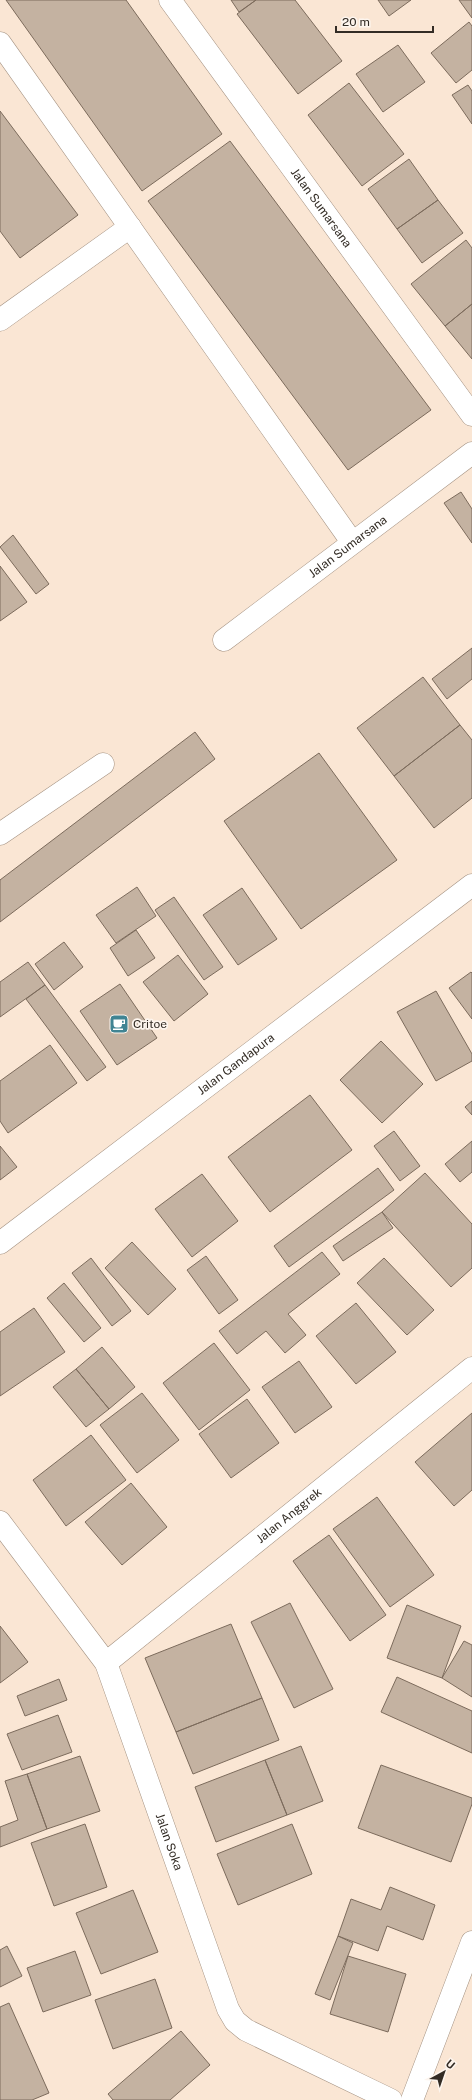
<svg xmlns="http://www.w3.org/2000/svg" width="472" height="2100" font-family="'Public Sans',sans-serif">
  <style>
    .building { fill: #c4b2a1; stroke: #7c6b5c }
    .lines { fill: none; stroke-linecap: round; stroke-linejoin: round }
    .minor-casing { stroke: #a49282; stroke-width: 23 }
    .minor { stroke: #fff; stroke-width: 22 }
    .labels { text-anchor: middle; stroke-width: 3.5; stroke-linejoin: round; paint-order: stroke }
    .street-label { font-size: 12px; fill: #332c25; stroke: #fdf5ee }
    .poi-label { font-size: 12px; fill: #332c25; stroke: #fdf5ee; text-anchor: start }
  </style>
  <rect width="100%" height="100%" fill="#fae6d4"/>
  <path class="building" d="M6,0H126L222,134L142,191Z
    M231,0H256L239,12Z
    M256,0H295L342,61L298,94L237,14Z
    M378,0H411L389,16Z
    M459,0H472V18Z
    M469,22L472,26V70L456,83L431,53Z
    M398,45L425,82L383,112L356,74Z
    M349,83L404,154L362,186L308,115Z
    M468,85L472,91V124L452,95Z
    M0,111L78,215L20,258L0,231Z
    M230,141L431,410L348,470L148,201Z
    M409,159L438,200L397,229L368,189Z
    M438,200L463,233L422,263L397,229Z
    M466,240L472,248V304L445,326L411,284Z
    M472,304V359L445,326Z
    M461,492L472,509V543L444,503Z
    M13,535L49,584L36,594L0,547Z
    M0,566L27,602L0,621Z
    M472,648V679L447,699L432,679Z
    M423,677L460,725L394,776L357,728Z
    M460,725L472,740V798L434,828L394,776Z
    M195,732L215,759L0,922V880Z
    M319,753L397,860L301,929L224,821Z
    M137,887L156,916L116,943L96,915Z
    M242,888L277,939L238,965L203,915Z
    M174,897L223,967L204,980L155,910Z
    M136,930L155,958L128,976L110,948Z
    M64,942L83,967L54,990L35,964Z
    M178,955L208,994L174,1021L143,982Z
    M28,962L45,985L0,1017V982Z
    M471,972L472,973V1019L449,988Z
    M120,984L157,1038L117,1065L80,1011Z
    M45,985L106,1067L87,1081L26,999Z
    M436,991L472,1054V1061L436,1081L397,1012Z
    M381,1041L423,1084L382,1123L340,1080Z
    M50,1045L77,1083L8,1133L0,1121V1081Z
    M310,1095L352,1150L270,1212L228,1157Z
    M472,1101V1115L465,1107Z
    M394,1131L420,1166L400,1181L374,1146Z
    M472,1141V1172L460,1182L445,1164Z
    M0,1146L17,1167L0,1180Z
    M378,1168L394,1190L289,1267L274,1246Z
    M425,1173L472,1224V1268L451,1287L382,1212Z
    M202,1174L238,1221L192,1257L155,1209Z
    M382,1212L393,1228L343,1261L333,1246Z
    M132,1242L176,1289L148,1315L105,1268Z
    M322,1252L340,1274L288,1314L306,1335L285,1353L266,1331L237,1354L219,1331Z
    M206,1256L238,1300L219,1314L187,1270Z
    M91,1258L131,1311L112,1326L72,1273Z
    M384,1258L434,1310L407,1335L357,1283Z
    M64,1283L101,1328L84,1342L47,1298Z
    M356,1303L396,1352L356,1384L316,1336Z
    M34,1308L65,1352L0,1396V1332Z
    M214,1343L250,1390L199,1430L163,1383Z
    M102,1347L135,1387L109,1409L76,1369Z
    M299,1361L332,1407L295,1433L262,1387Z
    M76,1369L109,1409L86,1427L53,1387Z
    M142,1393L179,1440L137,1473L100,1425Z
    M247,1399L279,1443L231,1478L199,1434Z
    M472,1413V1490L454,1506L415,1462Z
    M91,1435L126,1480L66,1526L33,1480Z
    M131,1483L167,1527L122,1565L85,1522Z
    M377,1497L434,1575L390,1607L333,1529Z
    M329,1535L386,1615L350,1641L293,1561Z
    M290,1603L333,1689L294,1708L251,1622Z
    M407,1605L461,1626L442,1678L387,1658Z
    M231,1624L262,1698L176,1732L145,1658Z
    M0,1626L28,1662L0,1683Z
    M464,1641L472,1645V1697L442,1678Z
    M397,1677L472,1711V1753L381,1712Z
    M59,1679L67,1700L25,1716L17,1696Z
    M262,1698L279,1740L193,1774L176,1732Z
    M58,1715L72,1752L22,1770L7,1734Z
    M301,1746L323,1801L287,1815L265,1760Z
    M80,1756L100,1811L47,1829L27,1774Z
    M265,1760L287,1815L216,1842L195,1787Z
    M381,1765L472,1798V1804L451,1862L358,1828Z
    M27,1774L47,1829L0,1847V1827L18,1820L5,1781Z
    M85,1824L107,1887L54,1906L31,1843Z
    M292,1824L312,1874L238,1905L217,1854Z
    M390,1887L435,1905L423,1940L387,1926L378,1951L338,1936L351,1899L381,1910Z
    M133,1890L158,1952L101,1974L76,1913Z
    M338,1936L353,1943L330,2000L315,1994Z
    M7,1946L22,1976L0,1987V1950Z
    M75,1951L91,1995L43,2012L27,1968Z
    M348,1956L406,1974L388,2032L330,2014Z
    M155,1979L172,2028L113,2049L95,2000Z
    M9,2003L49,2093L32,2100H0V2007Z
    M181,2031L210,2065L170,2100H113L108,2094Z"/>
  <g class="lines">
    <g class="minor-casing">
      <g id="minor">
        <path id="s1" d="M170,0L472,415"/>
        <path d="M0,43L352,542"/>
        <path d="M0,320L130,227"/>
        <path id="s2" d="M224,640L472,453"/>
        <path d="M0,834L103,764"/>
        <path id="s3" d="M0,1243L472,885"/>
        <path id="s4" d="M0,1522L106,1663L228,2009L235,2021L246,2030L391,2100"/>
        <path id="s5" d="M106,1663L472,1368"/>
        <path d="M412,2100L472,1942"/>
      </g>
    </g>
    <use href="#minor" class="minor"/>
  </g>
  <defs>
    <g id="cafe-square" transform="scale(1)"><rect x="-9" y="-9" width="18" height="18" rx="4" fill="#408493" stroke="#fdf5ee"/><path d="M-5.5-4.5H6V0H3Q3 3.5 0 3.5H-2.5Q-5.5 3.5-5.5 0ZM3-3.2v2h1.7v-2ZM-6 4.5H4V6H-6Z" fill="#fff"/></g>
  </defs>
  <g fill-rule="evenodd">
    <use href="#cafe-square" x="119" y="1024"/>
  </g>
  <g class="labels">
    <g class="street-label">
      <text dy="4" stroke="none"><textPath href="#s1" startOffset="257">Jalan Sumarsana</textPath></text>
      <text dy="4" stroke="none"><textPath href="#s2" startOffset="155">Jalan Sumarsana</textPath></text>
      <text dy="4" stroke="none"><textPath href="#s3" startOffset="296">Jalan Gandapura</textPath></text>
      <text dy="4" stroke="none"><textPath href="#s5" startOffset="235">Jalan Anggrek</textPath></text>
      <text dy="4" stroke="none"><textPath href="#s4" startOffset="366">Jalan Soka</textPath></text>
    </g>
    <g class="poi-label">
      <text x="133" y="1028">Critoe</text>
    </g>
  </g>
  <g transform="translate(444 2072) rotate(40)" stroke="#fdf5ee" stroke-width="3" paint-order="stroke">
  <path d="M0-3L7 15L0 10L-7 15Z" fill="#332c25"/>
  <text y="-6" font-size="11" font-weight="bold" text-anchor="middle" fill="#332c25">U</text>
  </g>
  <path d="M336 26v6h97v-6" fill="none" stroke="#332c25" stroke-width="2"/>
  <text x="342" y="26" font-size="12" fill="#332c25" stroke="#fdf5ee" stroke-width="3" paint-order="stroke">20 m</text>
</svg>
